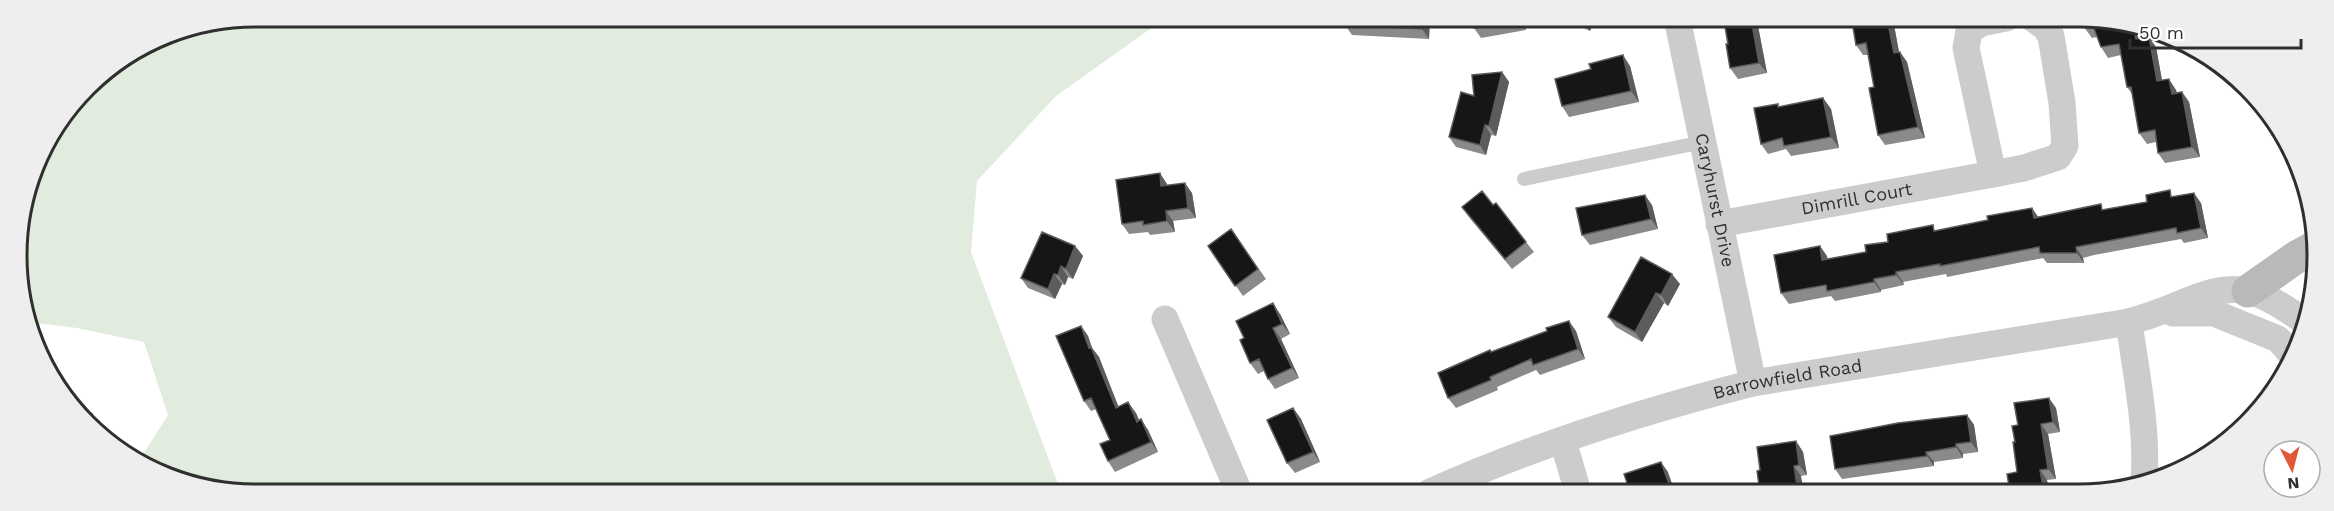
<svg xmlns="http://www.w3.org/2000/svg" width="2334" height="511" font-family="'Work Sans',sans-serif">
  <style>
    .green { fill: #e1ecde }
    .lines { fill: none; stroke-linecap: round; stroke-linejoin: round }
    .service { stroke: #ccc; stroke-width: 14 }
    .minor { stroke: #ccc; stroke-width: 27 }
    .secondary { stroke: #b9b9b9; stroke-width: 33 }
    .wall { fill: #8a8a8a }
    .shaded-wall { fill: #5c5c5c }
    .building { fill: #161616; stroke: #5c5c5c; stroke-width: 1.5 }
    .labels { text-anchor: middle; stroke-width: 6; stroke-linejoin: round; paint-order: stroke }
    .street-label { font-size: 18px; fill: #2f2f2f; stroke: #fff }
    .rim { fill: none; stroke: #2f2f2f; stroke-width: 3 }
  </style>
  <rect width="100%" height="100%" fill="#fff"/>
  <path class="green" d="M255,17H1167L1056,96L977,181L971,252L1061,492H225L149,470L139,461L168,415L144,342L77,328L28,322L19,256L21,248L18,249L17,240L35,164L87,86L164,35Z"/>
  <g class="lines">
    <path class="service" d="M1524,179L1703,142"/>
    <g class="minor">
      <path id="s1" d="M1677,18L1753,383"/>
      <path d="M2006,18L1981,23L1969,31L1966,48L1993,174L2024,168L2058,157L2065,146L2062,103L2051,36L2045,27L2032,18"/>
      <path id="s2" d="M1719,224L1993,174"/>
      <path d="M2173,313H2214L2278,339L2294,357"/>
      <path d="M1165,319L1239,492"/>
      <path d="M2129,322C2136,374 2148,429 2144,482"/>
      <path d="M1563,441L1578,492"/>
      <path id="s3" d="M1430,492C1533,446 1643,411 1753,383L2129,322C2139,319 2149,316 2159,312C2188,302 2216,284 2248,291C2266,295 2290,311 2305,322"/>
    </g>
    <path class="secondary" d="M2248,291L2298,256L2313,248"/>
  </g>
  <path class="wall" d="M1430,18L1429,39L1352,35L1345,25Z
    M1472,18H1524L1526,30L1481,38L1474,28Z
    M1562,18H1595L1590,31Z
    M1740,18H1752L1758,26L1767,73L1738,79L1730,68L1728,44Z
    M2109,19L2139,29L2141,38L2156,47L2162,80L2176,90L2177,93L2182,92L2189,102L2200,157L2165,163L2158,153L2156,142L2147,144L2139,133L2132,94L2127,87L2121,55L2108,58L2101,47L2097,37L2092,38L2084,27Z
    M1894,25L1899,52H1900L1907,62L1925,138L1885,145L1878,135L1874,87L1868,55H1863L1856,45Z
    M1630,66L1639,102L1569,117L1562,106Z
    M1502,72L1509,82L1496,136L1491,135L1486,155L1456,147L1449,137L1474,96Z
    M1823,98L1831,109L1839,148L1791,156L1786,149L1768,154L1761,144L1780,107Z
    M1167,184V185L1192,193L1196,218L1173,221L1175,232L1150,235L1148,232L1129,234L1122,224Z
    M2174,197L2201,203L2208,238L2184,243L2181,239L2094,255L2083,258L2084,263H2047L2043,258L1947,277L1946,274L1903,282L1904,285L1881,290V292L1835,301L1831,296L1789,304L1781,293L1827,256V259L1866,252L1888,242L2039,217L2105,209Z
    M1493,205L1526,242L1534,252L1512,269L1469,217L1462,207Z
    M1652,205L1658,229L1590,245L1582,235Z
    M1231,229L1266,279L1243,296L1208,246Z
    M1075,246L1083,256L1073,279L1068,277L1065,285L1062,284L1055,299L1028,288L1021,278Z
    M1641,257L1680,284L1668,306L1664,303L1642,342L1616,327L1608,317Z
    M1280,314L1290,334L1281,339L1299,378L1275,389L1268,379L1264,371L1258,374L1250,363L1244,338Z
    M1081,326L1088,336L1092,348L1099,357L1118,407L1136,413L1139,420L1148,430L1158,452L1115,472L1108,461L1110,440L1096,409L1091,411L1084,401Z
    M1576,331L1585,359L1540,375L1536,370L1497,387L1498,390L1456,408L1448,398L1491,352Z
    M1293,408L1301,419L1320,462L1295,473L1287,463Z
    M2056,408L2060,432L2048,434L2056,479L2047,480L2049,492H2010L2017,472L2015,442L2018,425Z
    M1967,415L1974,425L1978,452L1963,454V458L1934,462V466L1842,479L1835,469Z
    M1796,441L1803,452L1807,475L1801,476L1760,470Z"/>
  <path class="shaded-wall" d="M1422,18H1430L1429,39L1422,29Z
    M1519,18H1524L1526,30L1519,19Z
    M1584,18H1595L1590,31L1583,21Z
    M1751,18H1752L1758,26L1767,73L1759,63Z
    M1887,18H1889L1894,25L1901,63L1894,53Z
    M2133,27L2139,29L2143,49L2136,39Z
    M2149,37L2156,47L2164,92L2157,81Z
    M1900,52L1907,62L1925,138L1918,127Z
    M1623,55L1630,66L1639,102L1631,91Z
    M1502,72L1509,82L1496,136L1489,126Z
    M2169,79L2176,90L2179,104L2172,94Z
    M2182,92L2189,102L2200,157L2192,147Z
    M1823,98L1831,109L1839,148L1831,137Z
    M1485,125L1491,135L1486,155L1480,145Z
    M1160,173L1167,184L1169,197L1161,186Z
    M1185,183L1192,193L1196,218L1188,208Z
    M2194,193L2201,203L2208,238L2201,228Z
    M1645,195L1652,205L1658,229L1651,219Z
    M2032,208L2039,218H2034Z
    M1166,211L1173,221L1175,232L1167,221Z
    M1075,246L1083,256L1073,279L1066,269Z
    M1820,246L1827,256L1830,270L1822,260Z
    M2076,247L2083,258L2084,263L2077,253Z
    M1061,266L1068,277L1065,285L1058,275Z
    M1896,272L1903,282L1904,285L1896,275Z
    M1054,274L1062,284L1055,299L1048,289Z
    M1672,274L1680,284L1668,306L1661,295Z
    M1874,279L1881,290V292L1874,282Z
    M1656,293L1664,303L1642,342L1635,332Z
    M1273,303L1280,314L1290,334L1282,324Z
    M1569,321L1576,331L1585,359L1578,349Z
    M1081,326L1088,336L1092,348L1099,357L1123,418L1116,408Z
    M1273,328L1281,339L1299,378L1292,368Z
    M2049,398L2056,408L2060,432L2053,422Z
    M1128,402L1136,413L1144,432L1137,422Z
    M1293,408L1301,419L1320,462L1313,452Z
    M92,414L102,428L100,432L87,422Z
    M1967,415L1974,425L1978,452L1971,442Z
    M1141,419L1148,430L1158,452L1151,442Z
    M2041,424L2048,434L2056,479L2048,469Z
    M1796,441L1803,452L1807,475L1799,465Z
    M1956,444L1963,454V458L1956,447Z
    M1926,452L1934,462V466L1927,456Z
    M1661,462L1668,472L1675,492H1672Z
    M1794,466L1801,476L1804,492H1798Z
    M2040,470L2047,480L2049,492H2044Z"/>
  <path class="building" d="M1345,18H1422V29L1345,25Z
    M1472,18H1519V19L1474,28Z
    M1740,18H1751L1759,63L1730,68L1726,44H1728L1724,21Z
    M1869,18H1887L1894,53L1900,52L1918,127L1878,135L1869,88L1874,87L1866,43L1856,45L1852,21Z
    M2083,18L2109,19L2133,27L2136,39L2149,37L2157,81L2169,79L2172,94L2182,92L2192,147L2158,153L2155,130L2139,133L2131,87H2127L2119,44L2101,47L2093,26L2084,27Z
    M1623,55L1631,91L1562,106L1555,79L1591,69L1589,64Z
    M1502,72L1489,126L1485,125L1480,145L1449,137L1461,92L1474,96L1472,75Z
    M1823,98L1831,137L1784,146L1782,138L1761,144L1754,108L1778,104V107Z
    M1160,173L1161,186L1185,183L1188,208L1166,211L1167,221L1143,225V221L1122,224L1116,180Z
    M2170,190L2171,197L2194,193L2201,228L2177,233L2176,228L2087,245L2076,247L2077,253H2040L2039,247L1940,266V264L1896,272V275L1874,279V282L1827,291L1826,285L1781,293L1774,255L1820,246L1822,260L1866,252L1865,245L1888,242L1887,234L1933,225L1934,231L1988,220L1987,216L2032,208L2034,218L2101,204L2102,210L2147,202L2146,195Z
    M1482,191L1493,205L1496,203L1526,242L1505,259L1462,207Z
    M1645,195L1651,219L1582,235L1576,208Z
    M1231,229L1258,269L1235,286L1208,246Z
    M1042,232L1075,246L1066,269L1061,266L1058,275L1054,274L1048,289L1021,278Z
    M1641,257L1672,274L1661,295L1656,293L1635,332L1608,317Z
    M1273,303L1282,324L1273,328L1292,368L1268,379L1259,359L1250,363L1240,340L1244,338L1236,321Z
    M1569,321L1578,349L1533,365L1531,359L1490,377L1491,380L1448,398L1438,373L1490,350L1491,352L1547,331L1546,328Z
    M1081,326L1089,348L1091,347L1116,408L1128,402L1137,422L1141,419L1151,442L1108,461L1100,444L1110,440L1091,398L1084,401L1056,336Z
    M67,398L92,414L87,422L76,413Z
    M2049,398L2053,422L2041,424L2048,469L2040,470L2044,492H2010L2007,474L2017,472L2013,442H2015L2012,426L2018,425L2014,403Z
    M1293,408L1313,452L1287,463L1267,420Z
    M1967,415L1971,442L1956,444V447L1926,452L1927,456L1835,469L1830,436L1898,423Z
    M1796,441L1799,465L1794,466L1798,492H1760L1757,471L1760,470L1757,447Z
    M1661,462L1672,492H1630L1624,474Z
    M1153,487L1155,492H1140Z"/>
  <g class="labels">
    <g class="street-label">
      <text dy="6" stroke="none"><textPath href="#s2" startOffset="140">Dimrill Court</textPath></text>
      <text dy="6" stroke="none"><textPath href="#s1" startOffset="186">Caryhurst Drive</textPath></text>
      <text dy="6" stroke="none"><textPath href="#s3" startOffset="376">Barrowfield Road</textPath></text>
    </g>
  </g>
  <path d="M0 0H2334V511H0ZM255 27H2079A228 228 0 0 1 2307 255V256A228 228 0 0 1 2079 484H255A228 228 0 0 1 27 256V255A228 228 0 0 1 255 27Z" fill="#eee" fill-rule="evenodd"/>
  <path class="rim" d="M255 27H2079A228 228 0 0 1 2307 255V256A228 228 0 0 1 2079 484H255A228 228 0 0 1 27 256V255A228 228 0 0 1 255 27Z"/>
  <g transform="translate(2292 469) rotate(174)"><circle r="28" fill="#ffffff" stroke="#acacac" stroke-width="1.5"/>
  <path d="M0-4.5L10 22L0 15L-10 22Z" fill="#e25735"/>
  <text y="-9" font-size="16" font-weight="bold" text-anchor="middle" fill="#2f2f2f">N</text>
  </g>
  <path d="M2130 39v9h171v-9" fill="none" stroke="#2f2f2f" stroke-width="3"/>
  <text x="2139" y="39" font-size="18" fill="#2f2f2f" stroke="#ffffff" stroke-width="4.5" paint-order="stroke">50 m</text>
</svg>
